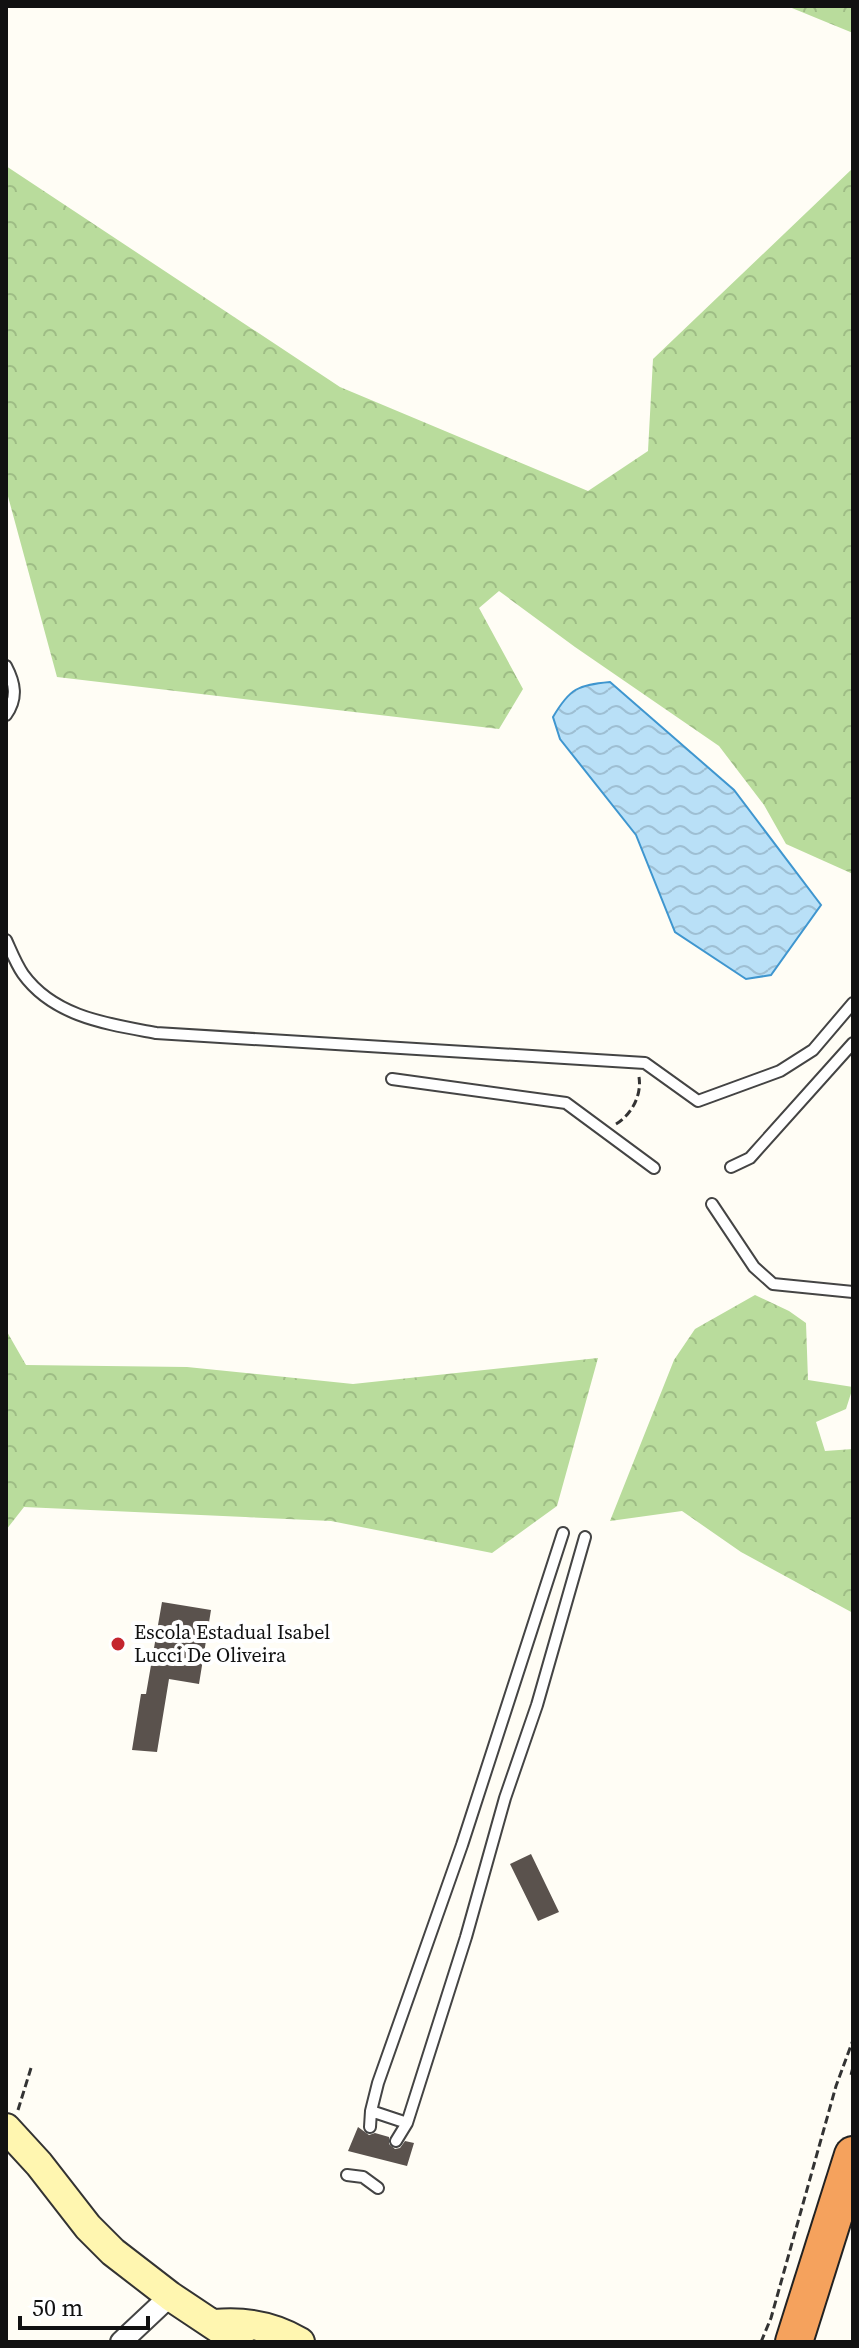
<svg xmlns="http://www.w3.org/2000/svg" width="859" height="2348" font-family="'Source Serif 4',serif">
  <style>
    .forest { fill: url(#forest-crowns) }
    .water { fill: url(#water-waves); stroke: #3f96cf; stroke-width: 2 }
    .building { fill: #5a524d }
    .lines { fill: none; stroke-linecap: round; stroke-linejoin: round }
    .lane-casing { stroke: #444; stroke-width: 14 }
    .street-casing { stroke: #444; stroke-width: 24 }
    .secondary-casing { stroke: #333; stroke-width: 32 }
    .highway-casing { stroke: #222; stroke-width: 40 }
    .path { stroke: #333; stroke-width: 3; stroke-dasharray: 8 4; stroke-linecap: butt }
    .lane { stroke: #fff; stroke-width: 10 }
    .street { stroke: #fff; stroke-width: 20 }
    .secondary { stroke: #fff6b0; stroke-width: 28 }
    .highway { stroke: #f5a25d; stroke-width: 36 }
    .poi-dot { fill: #c4262e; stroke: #fff; stroke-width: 3 }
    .labels { text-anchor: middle; stroke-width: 8; stroke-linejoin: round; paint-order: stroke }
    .poi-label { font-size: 20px; fill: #111; stroke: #fff; text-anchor: start }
  </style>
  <defs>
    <pattern id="forest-crowns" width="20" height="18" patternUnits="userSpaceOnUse" patternTransform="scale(2)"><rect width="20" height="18" fill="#b9dc9c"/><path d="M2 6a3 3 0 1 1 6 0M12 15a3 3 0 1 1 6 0" fill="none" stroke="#9ebc85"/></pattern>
    <pattern id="water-waves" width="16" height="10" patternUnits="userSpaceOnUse" patternTransform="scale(2)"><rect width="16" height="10" fill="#b9e0f7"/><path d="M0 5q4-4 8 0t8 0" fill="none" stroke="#9ebfd3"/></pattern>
  </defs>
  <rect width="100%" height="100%" fill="#fffdf5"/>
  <path class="forest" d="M787,6H853V33Z
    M6,166L340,387L588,491L648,451L653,359L853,168V874L786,844L764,805L719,746L575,647L499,591L479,608L523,689L499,729L57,677L6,489Z
    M755,1295L789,1311L806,1323L808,1380L853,1387L846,1409L816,1422L825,1451L853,1449V1613L741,1552L682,1511L610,1521L674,1360L695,1329Z
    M6,1330L26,1365L187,1367L353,1384L598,1358L557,1506L492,1553L331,1521L24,1507L6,1530Z"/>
  <path class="water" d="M610,682L734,790L821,905L771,975L746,979L675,932L636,835L560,739L553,717C570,688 578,685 610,682Z"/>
  <path class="building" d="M162,1602L211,1610L199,1684L169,1679L157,1752L132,1750L141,1694H146Z
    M531,1854L559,1912L538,1921L510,1864Z
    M358,2127L369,2135L375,2133L389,2137V2144L395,2149L400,2148L405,2141L414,2143L407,2166L348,2151Z"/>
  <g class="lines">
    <g class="lane-casing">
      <path id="lane" d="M6,666C15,683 18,698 6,715
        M6,940C11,951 16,964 23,974C54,1017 108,1024 156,1033L645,1063L698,1101L780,1071L813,1050L853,1003
        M392,1079L566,1103L654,1168
        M731,1167L750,1158L853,1043
        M712,1204L754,1267L773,1284L853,1292
        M371,2111L407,2123
        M370,2127L371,2111L378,2083L462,1845L563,1533
        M396,2141L407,2123L466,1937L505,1798L537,1705L585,1537
        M347,2175L363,2177L378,2188"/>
    </g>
    <g class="street-casing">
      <path id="street" d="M121,2342L170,2296"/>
    </g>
    <g class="secondary-casing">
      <path id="secondary" d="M6,2128L39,2164L88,2227L113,2252L170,2296L239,2342
        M215,2324C246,2321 273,2326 300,2342"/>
    </g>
    <g class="highway-casing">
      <path id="highway" d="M794,2342L853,2155"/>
    </g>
    <path class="path" d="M616,1124C631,1115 642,1096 639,1077
      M853,2067L851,2075L853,2076
      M18,2110L31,2068
      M761,2342L771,2318L836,2086L853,2040"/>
    <use href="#lane" class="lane"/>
    <use href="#street" class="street"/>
    <use href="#secondary" class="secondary"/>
    <use href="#highway" class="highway"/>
  </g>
  <circle class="poi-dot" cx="118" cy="1644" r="8"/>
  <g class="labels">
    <g class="poi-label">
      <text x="134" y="1639">Escola Estadual Isabel<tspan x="134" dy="23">Lucci De Oliveira</tspan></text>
    </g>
  </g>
  <rect width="859" height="2348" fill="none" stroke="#111111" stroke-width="16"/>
  <path d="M20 2316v12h128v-12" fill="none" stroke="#111111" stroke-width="4"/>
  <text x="32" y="2316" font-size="24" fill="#111111" stroke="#ffffff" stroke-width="6" paint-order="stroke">50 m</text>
</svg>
